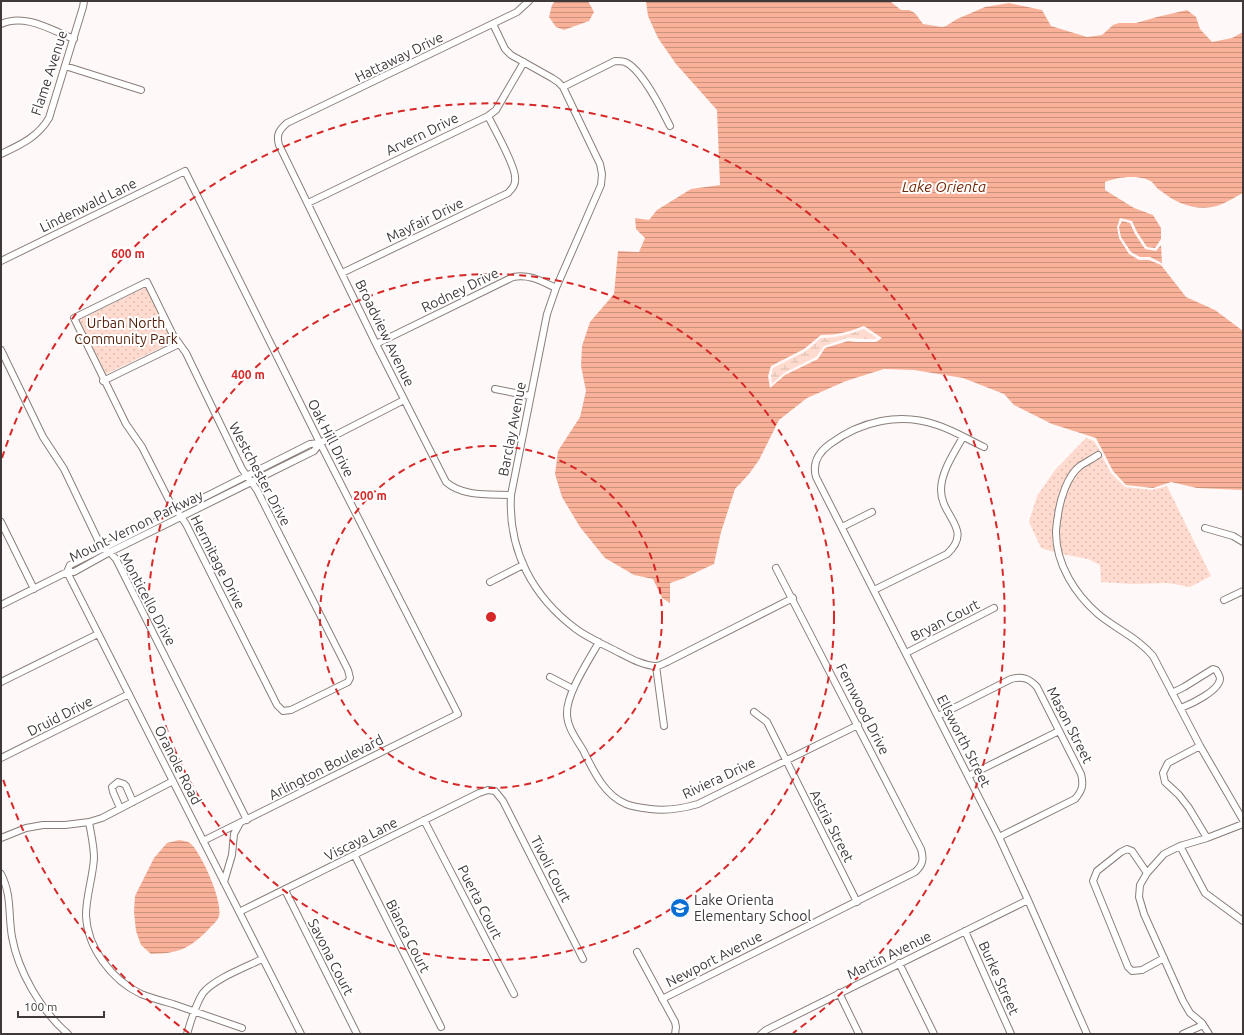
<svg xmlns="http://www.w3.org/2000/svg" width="1244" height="1035" font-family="Ubuntu,sans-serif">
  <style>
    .wetland { fill: url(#wetland-marsh) }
    .park { fill: url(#park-dots) }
    .water { fill: url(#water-rules); fill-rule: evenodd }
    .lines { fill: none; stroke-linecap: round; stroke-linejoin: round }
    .minor-casing { stroke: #897e7a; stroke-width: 8 }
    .minor { stroke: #fff; stroke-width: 6 }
    .ring { fill: none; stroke: #d62828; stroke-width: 2; stroke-dasharray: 7 5 }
    .labels { text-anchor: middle; stroke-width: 4; stroke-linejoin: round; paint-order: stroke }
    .street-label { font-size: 14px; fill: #3f3a39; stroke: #fff }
    .park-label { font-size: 14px; fill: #511c07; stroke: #fff }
    .poi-label { font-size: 14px; fill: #3f3a39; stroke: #fff; text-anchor: start }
    .water-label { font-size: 15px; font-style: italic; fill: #742807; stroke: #fff }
    .centre { fill: #d62828; stroke: #fff; stroke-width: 2 }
    .ring-label { font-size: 12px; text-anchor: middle; font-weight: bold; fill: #d62828; stroke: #fff; stroke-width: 4; stroke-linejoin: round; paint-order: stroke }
  </style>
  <defs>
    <pattern id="wetland-marsh" width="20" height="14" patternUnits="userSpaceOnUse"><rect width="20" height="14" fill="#ffdbcf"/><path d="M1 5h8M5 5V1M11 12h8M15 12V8" fill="none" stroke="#dcbdb2"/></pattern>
    <pattern id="park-dots" width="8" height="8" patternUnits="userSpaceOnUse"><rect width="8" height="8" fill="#ffdbcf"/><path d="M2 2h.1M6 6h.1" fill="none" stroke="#dcbdb2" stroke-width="1.8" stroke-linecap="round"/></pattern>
    <pattern id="water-rules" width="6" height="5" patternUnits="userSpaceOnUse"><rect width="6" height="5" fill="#f9b299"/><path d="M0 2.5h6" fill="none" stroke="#cb927e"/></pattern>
  </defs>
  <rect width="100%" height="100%" fill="#fef9f8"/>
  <path class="wetland" d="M864,329L877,338L875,339H866L847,338L824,346L816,357L784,373L772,384L771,375L773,368L806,351L821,338C837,338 849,334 864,329Z"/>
  <path class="park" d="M146,287L173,342L106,374L79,320Z
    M1086,438L1094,441L1100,451C1092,455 1081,460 1076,466C1058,487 1048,525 1054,552L1041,548L1029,522L1037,496L1055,470Z
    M1102,456L1111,473L1125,487L1152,490L1167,486L1211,576L1190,587L1168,583L1133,584L1101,582L1100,565L1088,559L1062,554C1054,531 1063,486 1081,469C1086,464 1096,460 1102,456Z"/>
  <path class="water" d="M555,1H588L594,12L589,21L564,30L556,27L549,17L552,5Z
    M646,1H886L891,2L901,10H909L915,13L923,24L942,27L946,26L957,19L985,7L1009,3L1042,10L1051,26L1087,37L1102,35L1113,25L1119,23H1136L1157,17L1187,10L1196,17L1200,29L1212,42L1232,38L1243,32V193C1235,197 1221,206 1212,207C1193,210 1176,203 1161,191C1157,189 1155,185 1152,182C1140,174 1117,177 1105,182V190L1134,208L1153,215L1161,228V239L1155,248L1147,247L1137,232L1132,221L1120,218L1117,227L1119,238L1129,254L1139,260H1149L1161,265L1186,297L1215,310L1243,331V490L1197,488L1171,482L1153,488L1126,485L1113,471L1096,438L1052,424L1014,405L1004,394L963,378L914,370L884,369L846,381L807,398L779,420L759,460L749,474L735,489L721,532L714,564L682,579L670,583V603L662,598L653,579L634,575L605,558L580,527L562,497L555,474L558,451L580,417L586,391L581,366L582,346L590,322L614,294L618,251L639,252L645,238L636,229L635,218L649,220L657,210L691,189L720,185L717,110L676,64L658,38L648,16ZM864,326L882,338L876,342H856L848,341L825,348L818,359L785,375L770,388L768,376L771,366L804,349L821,335C838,335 848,332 864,326Z
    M1122,221L1130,223L1135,234L1145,249L1156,251L1161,245L1162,263L1150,257H1140L1131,252L1121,237L1119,227Z
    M179,840C183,841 187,841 190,843C201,852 223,901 219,916C218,921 211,926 208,930C188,950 178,953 151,954L141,945L136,931L134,912L135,896L154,858L167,843Z"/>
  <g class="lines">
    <g class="minor-casing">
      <path id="minor" d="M1,24C25,13 51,30 74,39
        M493,24L505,49L511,55L552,78L558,82L563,87L600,164L602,174L601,185L556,288L547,314L511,495C508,550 532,596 576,629C588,638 603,644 616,651C628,657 643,666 656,666C660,666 664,663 667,662L793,598
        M65,66L141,90
        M563,87L615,61C619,61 622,61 625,62C642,69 662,110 670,126
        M1,154C20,145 38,137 49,118L83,7L84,1
        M308,203L488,116L496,110L524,62
        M1,261L185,171L320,443L458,714L203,841
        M342,273L508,193C513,188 516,184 515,177C515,165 494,128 488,116
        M147,282L173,335L186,353L242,469L257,490L348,670L350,678L348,682L291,710L283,711L277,705L186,524L177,511L171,504L142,447L126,424L74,318Z
        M376,344L513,277C530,274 541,281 556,288
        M1,350L43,437L64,469L98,540L116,559L247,820
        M103,381L179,344
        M495,389L530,396
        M984,447C969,440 953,430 937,425C900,412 861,421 830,444C819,452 812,463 816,477L999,837L1028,900L1087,1034
        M1098,455C1092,459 1086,462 1080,466C1067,476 1060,500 1058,515C1057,521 1056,527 1056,533C1056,564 1075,594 1098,614C1116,629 1138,638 1153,656L1200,746L1243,820
        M511,495C490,494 463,497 446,482L376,344L279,145C276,135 279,130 287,123L517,12L529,1
        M1,522L34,589
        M842,527L872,512
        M1205,528L1233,536L1243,542
        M67,572L301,1034
        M67,572L70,565L310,444L320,443L404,400
        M490,582L523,565
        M874,590L947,554C974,529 941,517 941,490C941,472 954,453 963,437
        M1224,600L1243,591
        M1,605L67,572H74L110,552L314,451L320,443
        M599,642C589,660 566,694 567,714C567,727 577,740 583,750C593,770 604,795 626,804C633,807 642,808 650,809C667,811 681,809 698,804L858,725
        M906,653L994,608
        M656,666L664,726
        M550,677L573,689
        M1,682L98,634
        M1172,693L1184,687L1213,669L1216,670C1218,673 1220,676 1220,679C1219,691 1191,704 1181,708
        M754,712L767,722L857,902
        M938,716L1011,679C1022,676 1029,678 1037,687L1081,774C1084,785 1082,791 1075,799L999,837
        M1200,746L1168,763L1163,773L1165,782L1179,795L1189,808L1207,838
        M1,758L129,694
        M968,776L1059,731
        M120,808L113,792L112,787L118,782L124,784L126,786L133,802
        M424,820L514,994
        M89,822C91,834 94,846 94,858C93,877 86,896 86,915C87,948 112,980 141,994C151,998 162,1001 173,1004C196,1012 219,1020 242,1028
        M1,838L26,828L43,825H65L89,822L102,818L173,781
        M1180,846L1205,893L1243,921
        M355,856L441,1027
        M1147,873L1132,851L1127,849L1121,852L1097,871L1093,881L1128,967L1132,971L1142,970L1164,958
        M1,874C12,895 8,914 12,937C18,971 41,1011 68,1034
        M224,882L232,855L234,834L240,823
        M285,890L357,1034
        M239,912L479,793L488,790L495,791L503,801L583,959
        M965,931L1011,1034
        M637,952L675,1022L676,1027L675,1034
        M899,963L934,1034
        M839,993L859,1034
        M662,999L915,872C923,865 924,859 921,849L776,568
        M187,1034C191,1021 195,1005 203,993C214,979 246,967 262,959
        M761,1034L766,1030L1028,900
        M1183,1034L1203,1025
        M1209,1034L1202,1023L1190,1013L1183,1001L1144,914L1139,897L1140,885L1147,873L1164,854L1180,846L1207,838L1243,824"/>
    </g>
    <use href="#minor" class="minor"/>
  </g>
  <g class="ring">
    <circle cx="491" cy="617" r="171"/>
    <circle cx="491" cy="617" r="343"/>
    <path d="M189 1033A514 514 0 0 1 2 776M2 458A514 514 0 1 1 793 1033"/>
  </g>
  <defs>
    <g id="school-disc" transform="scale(1)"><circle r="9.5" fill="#076ed6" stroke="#fff"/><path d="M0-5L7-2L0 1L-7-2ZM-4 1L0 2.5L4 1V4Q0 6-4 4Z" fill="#fff"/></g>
  </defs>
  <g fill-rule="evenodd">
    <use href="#school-disc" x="680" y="908"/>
  </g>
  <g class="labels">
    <g class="street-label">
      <text transform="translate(399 57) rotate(-26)" y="5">Hattaway Drive</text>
      <text transform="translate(49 73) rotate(-72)" y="5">Flame Avenue</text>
      <text transform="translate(422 134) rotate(-26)" y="5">Arvern Drive</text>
      <text transform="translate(88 205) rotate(-26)" y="5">Lindenwald Lane</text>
      <text transform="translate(425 220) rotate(-26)" y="5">Mayfair Drive</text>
      <text transform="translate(460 290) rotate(-26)" y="5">Rodney Drive</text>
      <text transform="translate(385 333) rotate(64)" y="5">Broadview Avenue</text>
      <text transform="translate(512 429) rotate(-79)" y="5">Barclay Avenue</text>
      <text transform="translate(331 438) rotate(63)" y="5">Oak Hill Drive</text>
      <text transform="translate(260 474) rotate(62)" y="5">Westchester Drive</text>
      <text transform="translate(136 526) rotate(-26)" y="5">Mount Vernon Parkway</text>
      <text transform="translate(218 562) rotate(63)" y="5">Hermitage Drive</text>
      <text transform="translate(148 599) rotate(62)" y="5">Monticello Drive</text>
      <text transform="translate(945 620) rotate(-27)" y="5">Bryan Court</text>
      <text transform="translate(863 709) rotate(63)" y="5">Fernwood Drive</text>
      <text transform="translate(60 716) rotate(-27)" y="5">Druid Drive</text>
      <text transform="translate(1070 725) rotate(63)" y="5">Mason Street</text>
      <text transform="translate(964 741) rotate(63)" y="5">Ellsworth Street</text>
      <text transform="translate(178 765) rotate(63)" y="5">Oranole Road</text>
      <text transform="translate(326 767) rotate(-27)" y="5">Arlington Boulevard</text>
      <text transform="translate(719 778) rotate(-25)" y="5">Riviera Drive</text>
      <text transform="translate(832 826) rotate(63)" y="5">Astria Street</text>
      <text transform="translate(361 839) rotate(-27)" y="5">Viscaya Lane</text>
      <text transform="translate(551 869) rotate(63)" y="5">Tivoli Court</text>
      <text transform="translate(480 902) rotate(63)" y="5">Puerta Court</text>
      <text transform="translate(408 936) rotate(63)" y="5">Bianca Court</text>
      <text transform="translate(889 955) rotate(-26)" y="5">Martin Avenue</text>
      <text transform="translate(331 957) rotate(63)" y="5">Savona Court</text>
      <text transform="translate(714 959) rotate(-27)" y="5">Newport Avenue</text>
      <text transform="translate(999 978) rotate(66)" y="5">Burke Street</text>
    </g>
    <g class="park-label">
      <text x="126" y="328">Urban North<tspan x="126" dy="16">Community Park</tspan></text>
    </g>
    <g class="poi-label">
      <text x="694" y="905">Lake Orienta<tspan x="694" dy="16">Elementary School</tspan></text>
    </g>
    <g class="water-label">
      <text x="944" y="192">Lake Orienta</text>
    </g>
  </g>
  <circle cx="491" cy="617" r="6" class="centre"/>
  <g class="ring-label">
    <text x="128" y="258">600 m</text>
    <text x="248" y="379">400 m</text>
    <text x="370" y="500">200 m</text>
  </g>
  <rect width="1244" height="1035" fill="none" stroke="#3f3a39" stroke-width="4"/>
  <path d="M18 1011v6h86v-6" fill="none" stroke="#3f3a39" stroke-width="2"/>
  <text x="24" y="1011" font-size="12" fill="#3f3a39" stroke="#ffffff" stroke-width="3" paint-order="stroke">100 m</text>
</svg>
